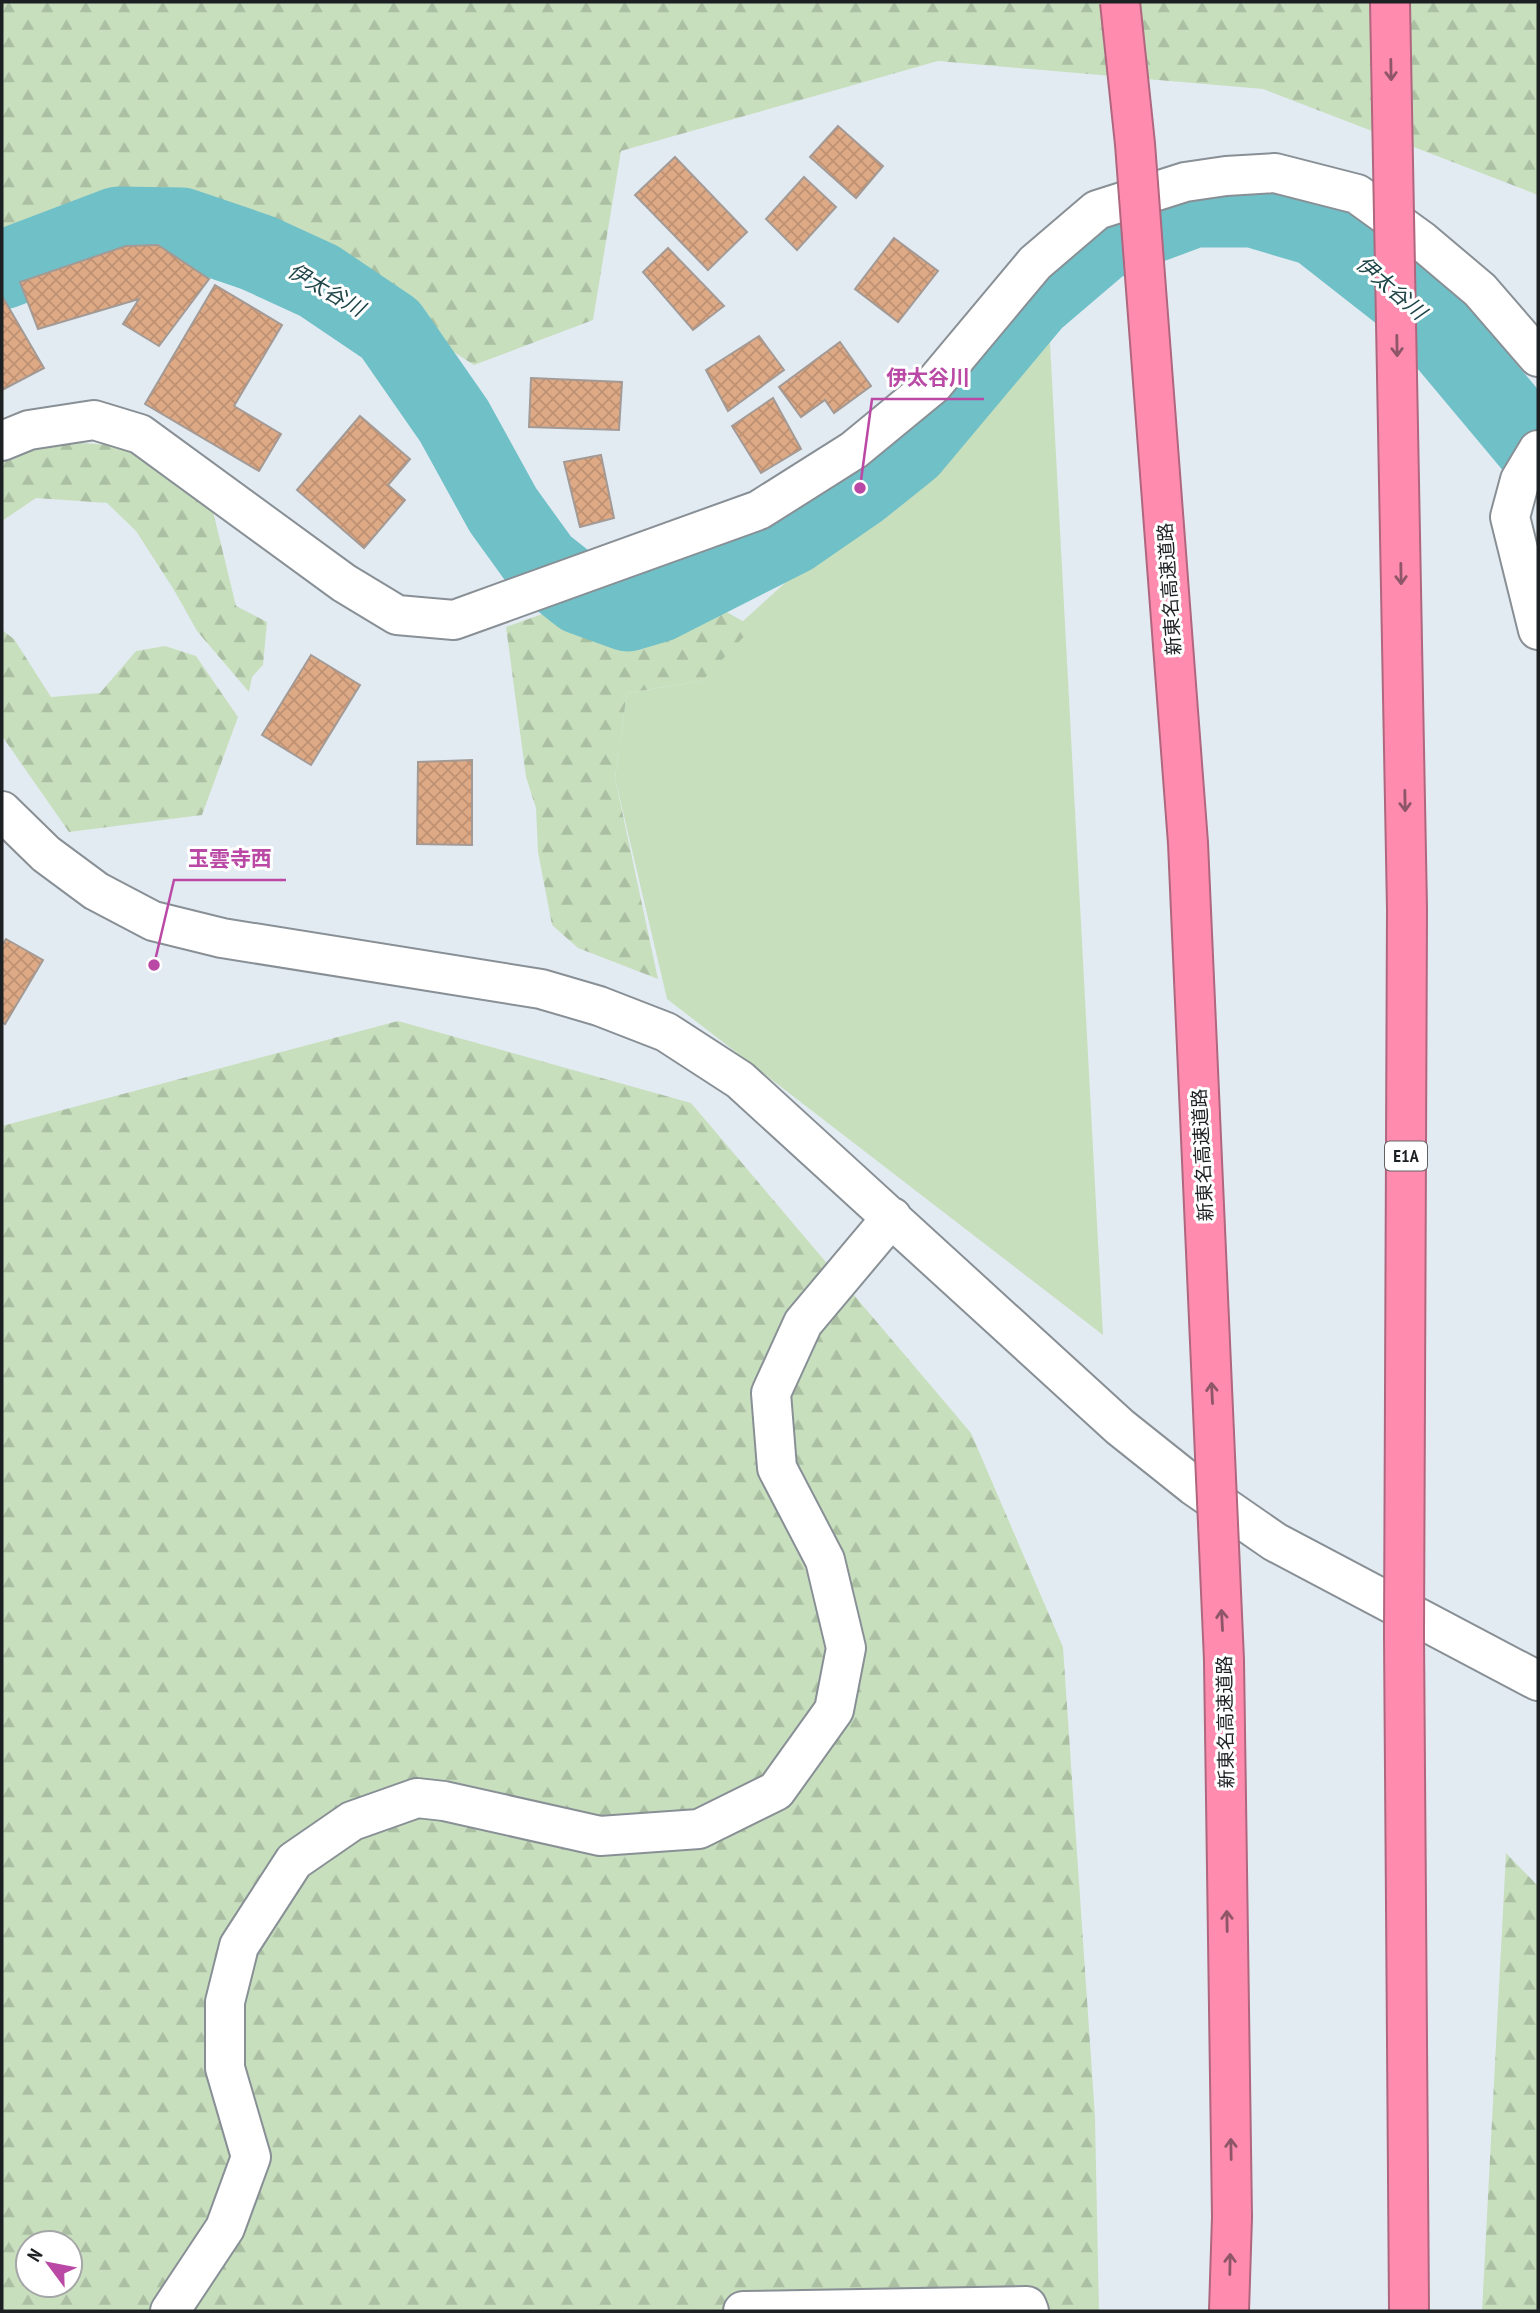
<svg xmlns="http://www.w3.org/2000/svg" width="1540" height="2313" font-family="'PT Sans Narrow','Noto Sans JP',sans-serif">
  <style>
    .grass { fill: #c8dfbe }
    .forest { fill: url(#forest-firs); fill-rule: evenodd }
    .lines { fill: none; stroke-linecap: round; stroke-linejoin: round }
    .river { stroke: #70c0c8; stroke-width: 79 }
    .building { fill: url(#building-cross-hatch); stroke: #a39a95; stroke-width: 2 }
    .minor-casing { stroke: #889096; stroke-width: 42 }
    .highway-casing { stroke: #b0667e; stroke-width: 42 }
    .minor { stroke: #fff; stroke-width: 38 }
    .highway { stroke: #ff8caf; stroke-width: 38 }
    .highway-bridge-casing { stroke: #b0667e; stroke-width: 42; stroke-linecap: butt }
    .highway-bridge { stroke: #ff8caf; stroke-width: 38 }
    .oneway { stroke: #8e5668 }
    .labels { text-anchor: middle; stroke-width: 6; stroke-linejoin: round; paint-order: stroke }
    .shield { fill: #fff; stroke: #616364; stroke-width: 2 }
    .shield-label { font-size: 18px; font-weight: bold; fill: #1d2022 }
    .street-label { font-size: 19px; fill: #1d2022; stroke: #fff }
    .water-label { font-size: 21px; font-style: italic; fill: #1f4549; stroke: #fff }
    .leader { fill: none; stroke: #ba49a5; stroke-width: 2.5 }
    .callout-dot { fill: #ba49a5; stroke: #fff; stroke-width: 2.5 }
    .callout-label { font-size: 21px; text-anchor: middle; font-weight: bold; fill: #ba49a5; stroke: #fff; stroke-width: 6; stroke-linejoin: round; paint-order: stroke }
  </style>
  <defs>
    <pattern id="forest-firs" width="22" height="20" patternUnits="userSpaceOnUse" patternTransform="scale(1.75)"><rect width="22" height="20" fill="#c8dfbe"/><path d="M5 1l3.5 6h-7zM16 11l3.5 6h-7z" fill="#abbfa3"/></pattern>
    <pattern id="building-cross-hatch" width="8" height="8" patternUnits="userSpaceOnUse" patternTransform="scale(1.75)"><rect width="8" height="8" fill="#dea985"/><path d="M0 0l8 8M0 8l8-8" fill="none" stroke="#be9173"/></pattern>
  </defs>
  <rect width="100%" height="100%" fill="#e3ebf2"/>
  <path class="grass" d="M1049,324L1103,1335L667,999L615,778L627,693L702,681L743,621L936,446Z"/>
  <path class="forest" d="M2,2H1538V195L1263,89L938,61L621,151L593,320L474,365L340,279L178,211L2,244Z
    M8,438L111,445L154,458L211,503L236,606L267,622L263,665L252,677L249,692L197,631L174,590L136,531L107,503L36,498L2,521V443Z
    M658,573L753,627L702,681L627,693L615,778L658,979L578,948L552,925L538,852L536,808L526,777L506,627Z
    M2,630L14,639L51,697L100,693L136,651L165,646L196,656L238,717L202,815L69,832L2,736Z
    M398,1021L691,1103L971,1433L1063,1647L1095,2117L1099,2311H2V1126ZM28,2243H70V2285H28Z
    M1506,1853L1538,1886V2311H1482Z"/>
  <g class="lines">
    <path class="river" d="M2,270L118,226L182,227L258,253L319,281L390,329L454,421L503,510L542,564L581,595L628,612L658,603L792,535L860,488L910,448L1034,300L1102,242L1194,208H1253L1317,227L1414,303L1538,451"/>
  </g>
  <path class="building" d="M838,126L883,166L856,198L810,157Z
    M675,157L747,232L708,270L635,195Z
    M804,177L836,207L797,250L766,219Z
    M894,238L938,271L898,322L855,289Z
    M158,245L209,279L159,346L123,324L139,299L38,329L20,282L126,246Z
    M668,248L724,306L693,330L643,272Z
    M215,285L282,325L234,406L281,434L259,471L145,404Z
    M2,296L44,368L2,390Z
    M759,336L784,370L728,411L706,370Z
    M840,342L871,386L834,413L825,400L801,417L779,387Z
    M531,378L622,382L619,430L529,427Z
    M773,398L801,449L761,473L732,426Z
    M360,416L410,459L388,485L405,500L364,548L297,490Z
    M601,455L614,518L580,527L564,462Z
    M311,655L360,685L311,765L262,735Z
    M472,760V845L417,844L418,762Z
    M6,939L43,960L5,1024L2,1022V945Z"/>
  <g class="lines">
    <g class="minor-casing">
      <path id="minor" d="M2,441L29,430L94,420L140,434L344,583L397,615L454,620L759,510L854,450L933,385L1035,263L1097,210L1185,182L1226,176L1275,173L1357,194L1422,241L1480,290L1538,357
        M1538,450L1520,480L1510,517L1538,630
        M2,811L46,854L96,891L153,921L222,938L541,989L599,1006L666,1032L740,1080L1120,1427L1194,1486L1275,1542L1538,1681
        M170,2311L225,2228L251,2157L225,2068V2002L239,1946L294,1861L352,1821L417,1798L444,1801L600,1836L699,1829L776,1791L834,1710L846,1648L825,1560L777,1468L771,1393L803,1323L892,1217
        M743,2311L1027,2306L1029,2311"/>
    </g>
    <g class="highway-casing">
      <path id="highway" d="M1229,2311L1232,2217"/>
    </g>
    <use href="#minor" class="minor"/>
    <use href="#highway" class="highway"/>
    <g class="highway-bridge-casing">
      <path id="highway-bridge" d="M1120,2L1135,144L1188,843L1224,1660L1232,2217
        M1390,2L1407,909L1404,1635L1409,2311"/>
    </g>
    <use href="#highway-bridge" class="highway-bridge"/>
  </g>
  <defs><path id="oneway-shaft" d="M-6 0H5M1.5-3L5.5 0L1.5 3" fill="none" stroke-width="1.6" stroke-linecap="round" stroke-linejoin="round" transform="scale(1.75)"/></defs>
  <g class="oneway">
    <use href="#oneway-shaft" transform="translate(1391 70) rotate(89)"/>
    <use href="#oneway-shaft" transform="translate(1397 346) rotate(89)"/>
    <use href="#oneway-shaft" transform="translate(1401 574) rotate(89)"/>
    <use href="#oneway-shaft" transform="translate(1405 801) rotate(89)"/>
    <use href="#oneway-shaft" transform="translate(1212 1393) rotate(-93)"/>
    <use href="#oneway-shaft" transform="translate(1222 1620) rotate(-93)"/>
    <use href="#oneway-shaft" transform="translate(1227 1921) rotate(-91)"/>
    <use href="#oneway-shaft" transform="translate(1231 2149) rotate(-91)"/>
    <use href="#oneway-shaft" transform="translate(1230 2264) rotate(-89)"/>
  </g>
  <g class="labels">
    <rect class="shield" x="1385" y="1141.5" width="42" height="29" rx="5"/>
    <g class="shield-label">
      <text x="1406" y="1162">E1A</text>
    </g>
    <g class="street-label">
      <text transform="translate(1169 589) rotate(-94)" y="7">新東名高速道路</text>
      <text transform="translate(1202 1155) rotate(-93)" y="7">新東名高速道路</text>
      <text transform="translate(1225 1722) rotate(-91)" y="7">新東名高速道路</text>
    </g>
    <g class="water-label">
      <text transform="translate(1391 288) rotate(41)" y="7">伊太谷川</text>
      <text transform="translate(326 290) rotate(30)" y="7">伊太谷川</text>
    </g>
  </g>
  <path class="leader" d="M860 488L872 399H984M154 965L174 880H286"/>
  <g class="callout-dot">
    <circle cx="860" cy="488" r="7"/>
    <circle cx="154" cy="965" r="7"/>
  </g>
  <g class="callout-label">
    <text x="928" y="385">伊太谷川</text>
    <text x="230" y="866">玉雲寺西</text>
  </g>
  <rect width="1540" height="2313" fill="none" stroke="#1d2022" stroke-width="7"/>
  <g transform="translate(49 2264) rotate(302)"><circle r="33" fill="#ffffff" stroke="#a5a6a7" stroke-width="2"/>
  <path d="M0-5L12 26L0 18L-12 26Z" fill="#ba49a5"/>
  <text y="-10" font-size="19" font-weight="bold" text-anchor="middle" fill="#1d2022">N</text>
  </g>
</svg>
